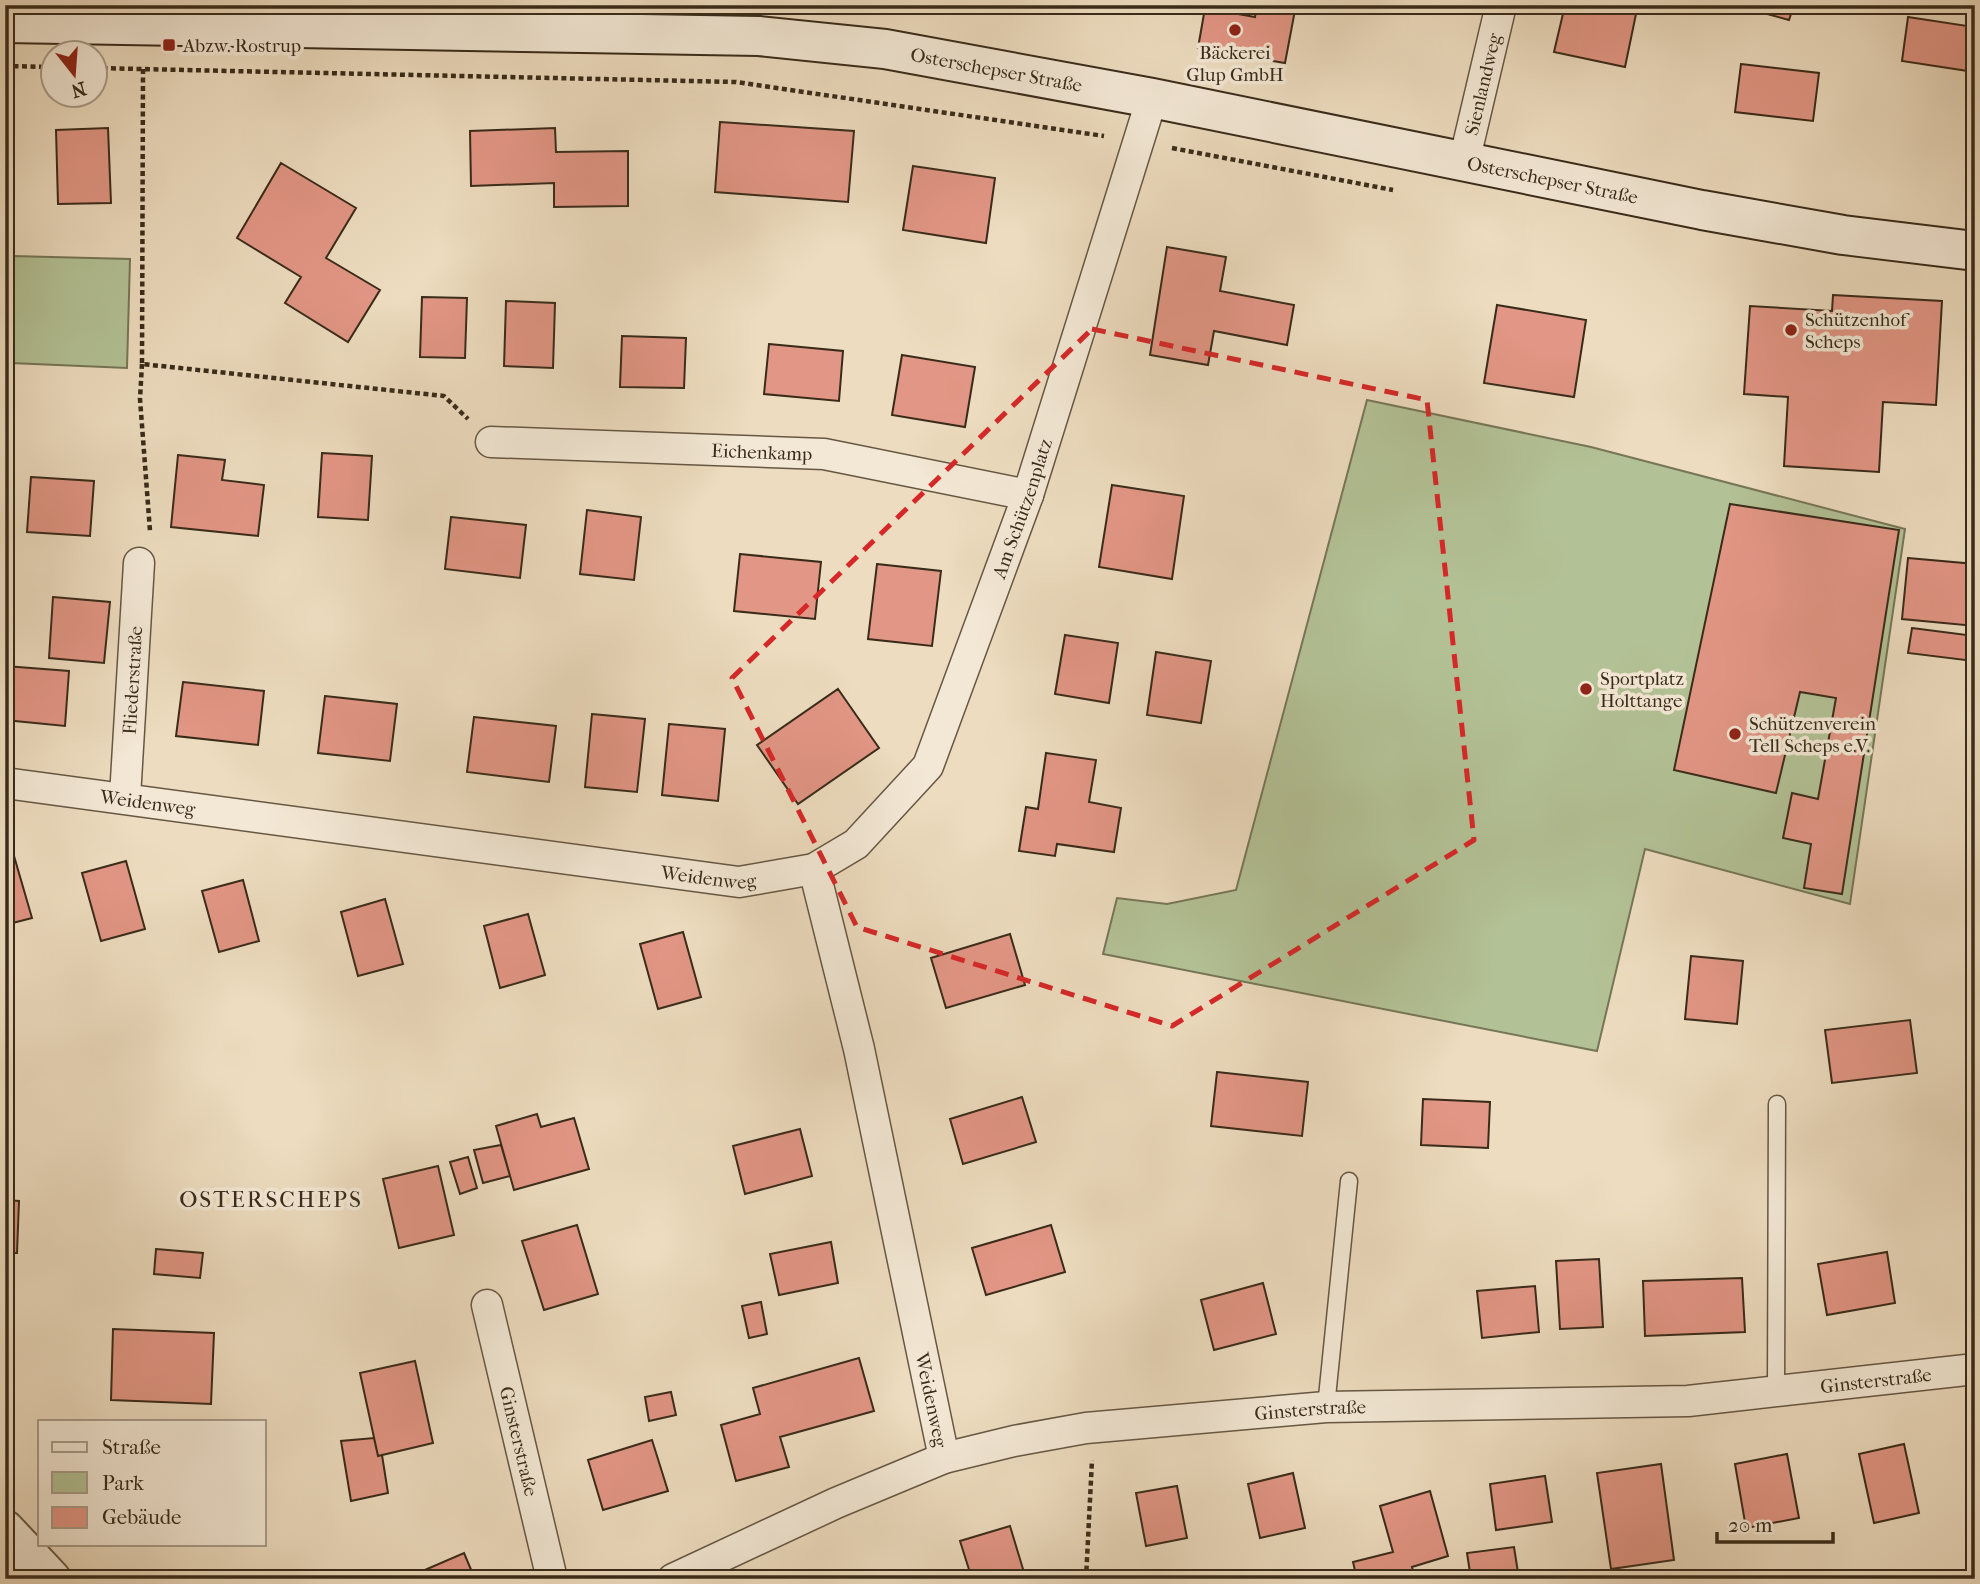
<svg xmlns="http://www.w3.org/2000/svg" width="1980" height="1584" font-family="'IM FELL French Canon',serif">
  <style>
    .green { fill: #b3c296; stroke: #767658; stroke-width: 2 }
    .building { fill: #e29685; stroke: #392b1a; stroke-width: 2 }
    .lines { fill: none; stroke-linecap: round; stroke-linejoin: round }
    .service-casing { stroke: #665743; stroke-width: 19 }
    .minor-casing { stroke: #665743; stroke-width: 33 }
    .tertiary-casing { stroke: #665743; stroke-width: 42 }
    .secondary-casing { stroke: #392b1a; stroke-width: 42 }
    .path { stroke: #392b1a; stroke-width: 4.5; stroke-dasharray: 5 3.5; stroke-linecap: butt }
    .service { stroke: #f3e8d5; stroke-width: 16 }
    .minor { stroke: #f3e8d5; stroke-width: 30 }
    .tertiary { stroke: #f3e8d5; stroke-width: 38 }
    .secondary { stroke: #f3e8d5; stroke-width: 38 }
    .marked { fill: none; stroke: #d62828; stroke-width: 5; stroke-dasharray: 14 9; stroke-linejoin: round }
    .poi-dot { fill: #8f2418; stroke: #f3e8d5; stroke-width: 2.5 }
    .labels { text-anchor: middle; stroke-width: 7; stroke-linejoin: round; paint-order: stroke }
    .poi-label { font-size: 19px; fill: #392b1a; stroke: #f3e8d5; text-anchor: start }
    .street-label { font-size: 19px; fill: #392b1a; stroke: #f3e8d5 }
    .quarter-label { font-size: 23px; letter-spacing: 2px; fill: #392b1a; stroke: #f3e8d5 }
  </style>
  <rect width="100%" height="100%" fill="#eddcbf"/>
  <filter id="stains"><feTurbulence type="fractalNoise" baseFrequency=".00286" numOctaves="4"/><feColorMatrix values="0 0 0 0 .2 0 0 0 0 .09 0 0 0 0 .02 0 0 0 .5 -.17"/></filter>
  <radialGradient id="worn" r=".72"><stop offset=".6" stop-color="#630" stop-opacity="0"/><stop offset="1" stop-color="#630" stop-opacity=".3"/></radialGradient>
  <path class="green" d="M12,256L130,259L127,368L11,363Z
    M1367,400L1591,447L1905,529L1850,904L1645,849L1597,1051L1103,954L1117,898L1167,904L1236,890Z"/>
  <path class="building" d="M1257,5H1296L1285,63L1198,48L1205,8L1255,17Z
    M1565,5H1595L1636,14L1625,67L1554,52Z
    M1734,5H1794L1789,20Z
    M1908,17L1974,27L1968,71L1902,61Z
    M1741,64L1819,73L1813,121L1735,112Z
    M5,116L8,186H5Z
    M720,122L854,131L848,202L715,192Z
    M108,128L111,203L58,204L56,130Z
    M555,128L556,152L628,151V206L554,207V183L471,186L470,131Z
    M281,163L356,208L326,258L380,290L348,342L285,303L301,277L237,238Z
    M913,166L995,178L986,243L903,230Z
    M1167,247L1226,257L1220,291L1294,305L1287,345L1214,331L1208,365L1150,355Z
    M1833,295L1942,301L1936,405L1883,402L1879,472L1784,466L1788,397L1744,394L1750,306L1832,311Z
    M422,297L467,298L465,358L420,357Z
    M506,301L555,303L553,368L504,366Z
    M1497,305L1586,320L1574,397L1484,383Z
    M622,336L686,338L684,388L620,387Z
    M769,344L843,351L839,401L764,394Z
    M902,355L975,367L965,427L892,415Z
    M322,453L372,456L368,520L318,517Z
    M178,455L225,460L222,480L264,485L258,536L171,527Z
    M31,477L94,481L90,536L27,532Z
    M1112,485L1184,496L1172,579L1099,567Z
    M1730,504L1899,530L1842,894L1804,888L1811,844L1783,838L1792,793L1818,799L1836,698L1800,692L1776,793L1674,770Z
    M587,510L641,517L634,580L580,574Z
    M451,517L526,525L520,578L445,569Z
    M740,554L821,562L815,619L734,611Z
    M1908,558L1975,564V626L1902,619Z
    M877,564L941,571L932,646L868,639Z
    M53,597L110,602L104,663L49,658Z
    M1912,628L1975,636L1973,661L1908,653Z
    M1065,635L1118,643L1109,703L1055,694Z
    M1156,652L1211,661L1201,723L1147,715Z
    M5,666L69,671L65,726L5,720Z
    M183,682L264,691L258,745L176,736Z
    M838,689L879,748L798,804L757,745Z
    M325,696L397,704L390,761L318,753Z
    M592,714L645,719L637,792L585,787Z
    M474,717L556,726L549,782L467,772Z
    M669,724L725,729L718,801L662,795Z
    M1046,753L1096,760L1089,802L1121,808L1114,852L1057,844L1055,856L1019,851L1026,807L1038,809Z
    M12,849L32,918L5,925V851Z
    M126,861L145,929L101,941L82,873Z
    M243,880L259,941L219,952L202,891Z
    M385,899L403,964L358,976L341,912Z
    M528,914L545,975L500,988L484,926Z
    M683,932L701,997L658,1009L640,944Z
    M1010,934L1025,985L946,1008L931,958Z
    M1691,956L1743,961L1737,1024L1685,1019Z
    M1910,1020L1917,1073L1832,1083L1825,1030Z
    M1217,1072L1308,1082L1302,1136L1211,1126Z
    M1022,1097L1036,1142L963,1164L950,1119Z
    M1423,1099L1490,1102L1488,1148L1421,1145Z
    M537,1114L541,1127L574,1118L589,1169L514,1190L496,1126Z
    M800,1129L812,1176L745,1194L733,1146Z
    M501,1145L510,1176L483,1183L474,1150Z
    M468,1157L477,1188L460,1194L450,1162Z
    M438,1166L454,1235L399,1248L383,1179Z
    M1975,1178V1219H1969L1967,1179Z
    M5,1200L19,1201L17,1253H5Z
    M577,1225L598,1294L544,1310L522,1241Z
    M1051,1225L1065,1272L986,1295L972,1248Z
    M831,1242L838,1283L779,1295L770,1254Z
    M156,1249L203,1253L200,1278L154,1274Z
    M1887,1252L1895,1303L1827,1315L1818,1264Z
    M1599,1259L1603,1327L1560,1329L1556,1261Z
    M1742,1278L1745,1332L1645,1336L1643,1281Z
    M1263,1283L1276,1334L1214,1350L1201,1300Z
    M1535,1286L1539,1332L1482,1338L1477,1291Z
    M761,1302L767,1334L749,1338L742,1306Z
    M113,1329L214,1333L211,1404L111,1400Z
    M859,1358L874,1411L780,1437L789,1467L736,1481L721,1425L760,1414L753,1388Z
    M415,1361L433,1443L378,1456L360,1373Z
    M671,1392L676,1415L649,1421L645,1397Z
    M374,1438L378,1456L382,1455L388,1493L351,1501L341,1441Z
    M652,1440L668,1491L603,1510L588,1460Z
    M1904,1444L1919,1513L1874,1523L1859,1454Z
    M1787,1454L1799,1518L1746,1528L1735,1464Z
    M1661,1464L1674,1560L1611,1569L1597,1473Z
    M1293,1473L1305,1528L1260,1538L1248,1484Z
    M1545,1476L1552,1522L1496,1530L1490,1484Z
    M1177,1486L1187,1538L1146,1546L1136,1493Z
    M1430,1491L1448,1556L1412,1567L1415,1579H1357L1353,1562L1393,1552L1380,1506Z
    M1010,1526L1026,1579H972L960,1541Z
    M1514,1547L1519,1579H1471L1467,1553Z
    M464,1553L475,1579H404Z"/>
  <g class="lines">
    <g class="service-casing">
      <path id="service" d="M1776,1391L1777,1104
        M1326,1407L1349,1181"/>
    </g>
    <g class="minor-casing">
      <g id="minor">
        <path id="s1" d="M1464,162L1501,5"/>
        <path id="s2" d="M491,442L824,454L1028,495"/>
        <path id="s3" d="M5,783L739,882L814,869L856,844L928,766L1028,495L1152,98"/>
        <path id="s4" d="M125,797L139,563"/>
        <path id="s5" d="M814,869L859,1049L944,1458"/>
        <path id="s6" d="M487,1305L552,1579"/>
        <path id="s7" d="M673,1579L836,1503L944,1458L1014,1441L1086,1428L1326,1407L1688,1401L1975,1369"/>
      </g>
    </g>
    <g class="tertiary-casing">
      <path id="tertiary" d="M5,1530L51,1579"/>
    </g>
    <g class="secondary-casing">
      <g id="secondary">
        <path id="s8" d="M5,23L759,36L885,49L1152,98L1702,210L1843,235L1975,251"/>
      </g>
    </g>
    <path class="path" d="M5,66L52,67
      M94,68L736,82L1104,136
      M143,69L142,364L444,396L468,419
      M1172,148L1393,190
      M142,364L140,399L150,531
      M1086,1579L1092,1460"/>
    <use href="#service" class="service"/>
    <use href="#minor" class="minor"/>
    <use href="#tertiary" class="tertiary"/>
    <use href="#secondary" class="secondary"/>
  </g>
  <path class="marked" d="M1092,329L1427,400L1474,840L1172,1026L857,927L732,678Z"/>
  <g class="poi-dot">
    <circle cx="1235" cy="30" r="7"/>
    <rect x="162" y="38" width="14" height="14" rx="3.5"/>
    <circle cx="1791" cy="330" r="7"/>
    <circle cx="1586" cy="689" r="7"/>
    <circle cx="1735" cy="734" r="7"/>
  </g>
  <g class="labels">
    <g class="poi-label">
      <text x="183" y="52">Abzw. Rostrup</text>
      <text x="1235" y="59" text-anchor="middle">Bäckerei<tspan x="1235" dy="22">Glup GmbH</tspan></text>
      <text x="1805" y="326">Schützenhof<tspan x="1805" dy="22">Scheps</tspan></text>
      <text x="1600" y="685">Sportplatz<tspan x="1600" dy="22">Holttange</tspan></text>
      <text x="1749" y="730">Schützenverein<tspan x="1749" dy="22">Tell Scheps e.V.</tspan></text>
    </g>
    <g class="street-label">
      <text dy="7" stroke="none"><textPath href="#s8" startOffset="994">Osterschepser Straße</textPath></text>
      <text dy="7" stroke="none"><textPath href="#s1" startOffset="80">Sienlandweg</textPath></text>
      <text dy="7" stroke="none"><textPath href="#s8" startOffset="1561">Osterschepser Straße</textPath></text>
      <text dy="7" stroke="none"><textPath href="#s2" startOffset="271">Eichenkamp</textPath></text>
      <text dy="7" stroke="none"><textPath href="#s3" startOffset="1246">Am Schützenplatz</textPath></text>
      <text dy="7" stroke="none"><textPath href="#s4" startOffset="117">Fliederstraße</textPath></text>
      <text dy="7" stroke="none"><textPath href="#s3" startOffset="144">Weidenweg</textPath></text>
      <text dy="7" stroke="none"><textPath href="#s3" startOffset="710">Weidenweg</textPath></text>
      <text dy="7" stroke="none"><textPath href="#s7" startOffset="1234">Ginsterstraße</textPath></text>
      <text dy="7" stroke="none"><textPath href="#s5" startOffset="544">Weidenweg</textPath></text>
      <text dy="7" stroke="none"><textPath href="#s7" startOffset="667">Ginsterstraße</textPath></text>
      <text dy="7" stroke="none"><textPath href="#s6" startOffset="140">Ginsterstraße</textPath></text>
    </g>
    <g class="quarter-label">
      <text x="271" y="1207">OSTERSCHEPS</text>
    </g>
  </g>
  <rect width="1980" height="1584" fill="none" stroke="#eddcbf" stroke-width="28"/>
  <rect x="7" y="7" width="1966" height="1570" fill="none" stroke="#392b1a" stroke-width="3.5"/>
  <rect x="14" y="14" width="1952" height="1556" fill="none" stroke="#392b1a" stroke-width="2"/>
  <rect x="38" y="1420" width="228" height="126" fill="#f3e8d5" stroke="#a99c8a" stroke-width="2"/>
  <rect x="52" y="1442" width="35" height="10" fill="#f3e8d5" stroke="#a99c8a" stroke-width="2"/>
  <text x="102" y="1454" font-size="21" fill="#392b1a">Straße</text>
  <rect x="52" y="1472" width="35" height="21" fill="#b3c296" stroke="#a99c8a" stroke-width="2"/>
  <text x="102" y="1490" font-size="21" fill="#392b1a">Park</text>
  <rect x="52" y="1507" width="35" height="21" fill="#e29685" stroke="#a99c8a" stroke-width="2"/>
  <text x="102" y="1524" font-size="21" fill="#392b1a">Gebäude</text>
  <g transform="translate(74 74) rotate(163)"><circle r="33" fill="#f3e8d5" stroke="#a99c8a" stroke-width="2"/>
  <path d="M0-5L12 26L0 18L-12 26Z" fill="#8f2418"/>
  <text y="-10" font-size="19" font-weight="bold" text-anchor="middle" fill="#392b1a">N</text>
  </g>
  <path d="M1717 1532v10h116v-10" fill="none" stroke="#392b1a" stroke-width="3.5"/>
  <text x="1728" y="1532" font-size="21" fill="#392b1a" stroke="#f3e8d5" stroke-width="5" paint-order="stroke">20 m</text>
  <rect width="100%" height="100%" filter="url(#stains)"/>
  <rect width="100%" height="100%" fill="url(#worn)"/>
</svg>
